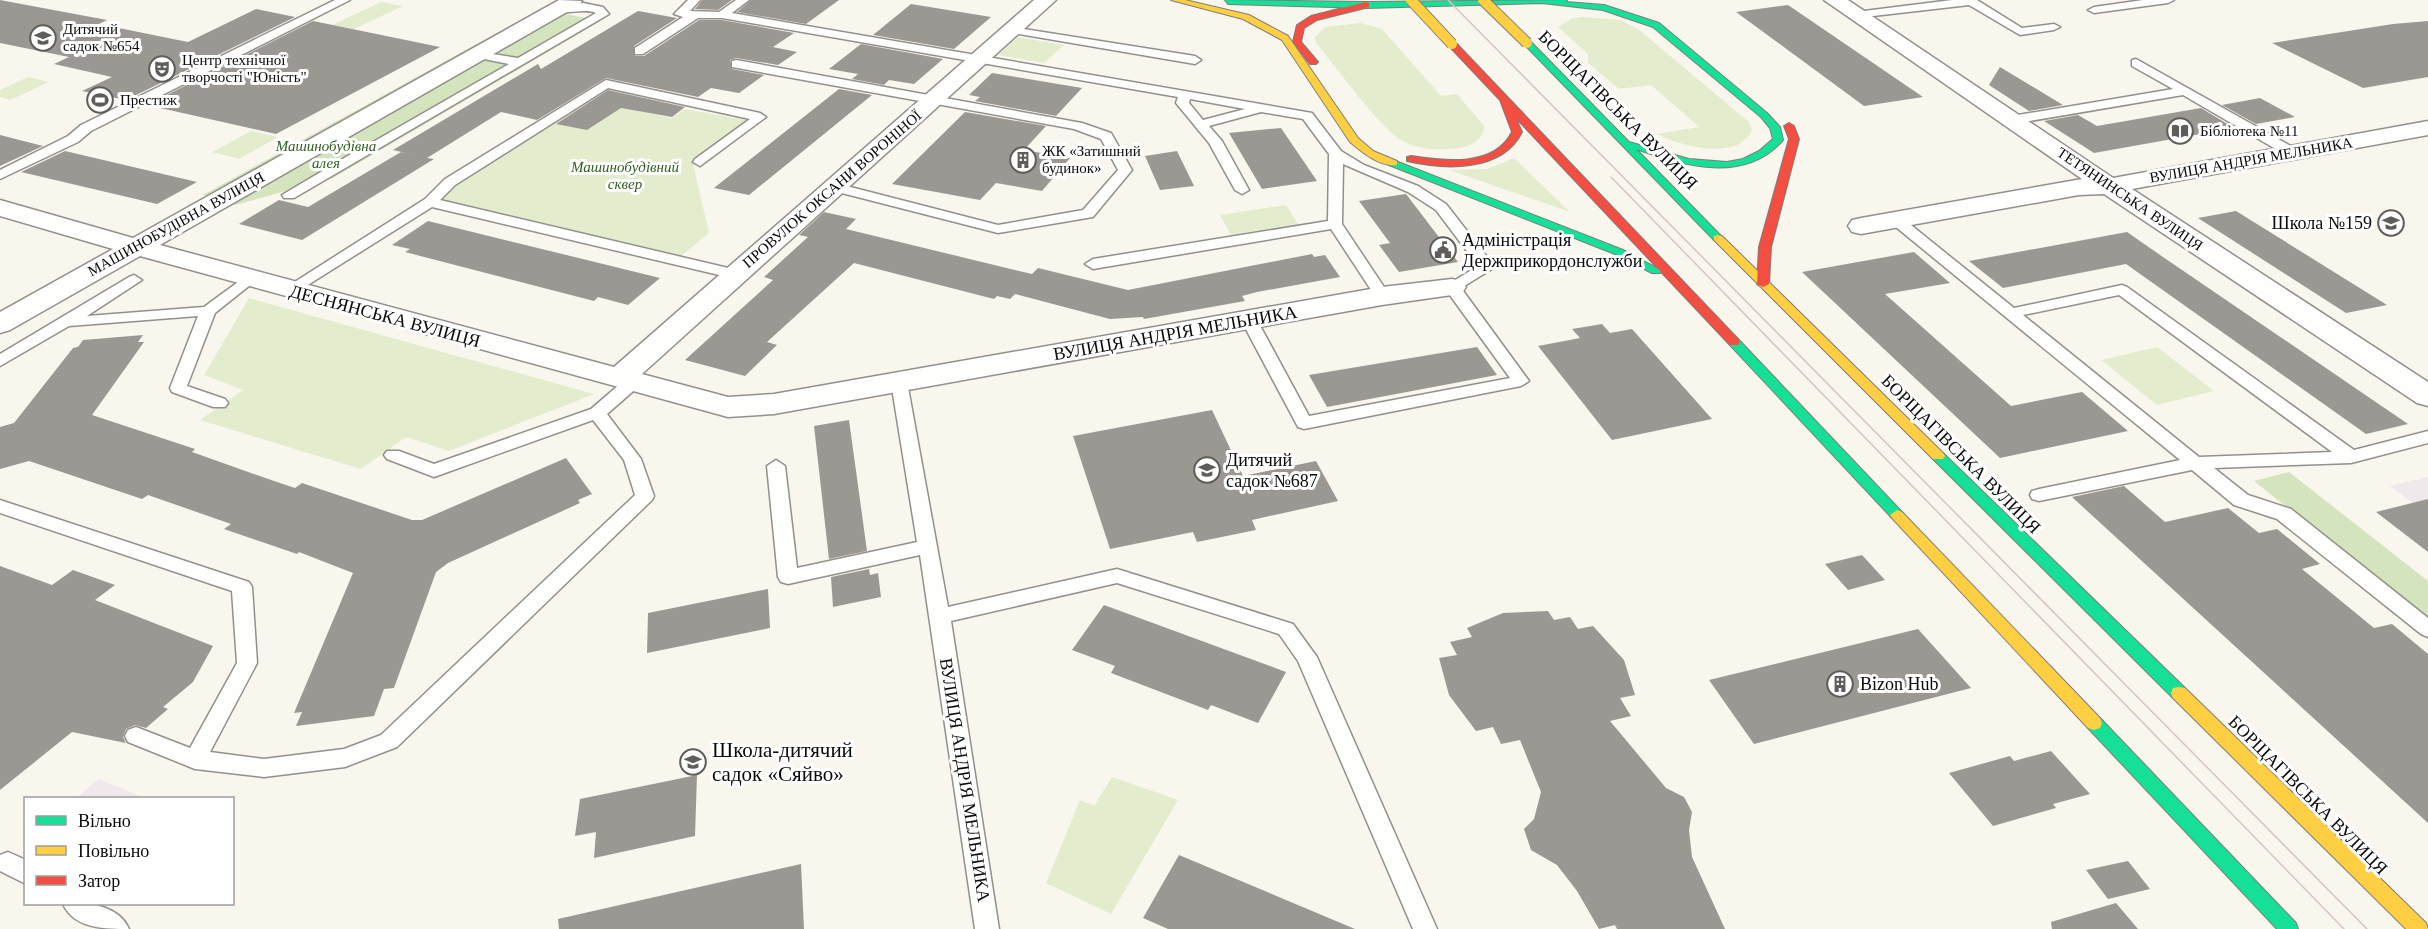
<svg xmlns="http://www.w3.org/2000/svg" width="2428" height="929" font-family="Georgia,serif">
  <style>
    .industrial { fill: #efe9eb }
    .green { fill: #e3edce }
    .forest { fill: #d4e4bc }
    .building { fill: #9b9894 }
    .lines { fill: none; stroke-linecap: round; stroke-linejoin: round }
    .lane-casing { stroke: #92908c; stroke-width: 3 }
    .street-casing { stroke: #92908c; stroke-width: 3 }
    .fast-casing { stroke: #7f7e7a; stroke-width: 2 }
    .slow-casing { stroke: #7f7e7a; stroke-width: 2 }
    .jam-casing { stroke: #7f7e7a; stroke-width: 2 }
    .lane { fill: #fefefc; fill-rule: evenodd }
    .street { fill: #fefefc; fill-rule: evenodd }
    .fast { fill: #16e098; fill-rule: evenodd }
    .slow { fill: #ffcf43; fill-rule: evenodd }
    .jam { fill: #f24e42; fill-rule: evenodd }
    .tram { stroke: #d5c4c4; stroke-width: 1.5 }
    .slow-bridge-casing { stroke: #7f7e7a; stroke-width: 12; stroke-linecap: butt }
    .slow-bridge { stroke: #ffcf43; stroke-width: 10 }
    .labels { text-anchor: middle; stroke-width: 6; stroke-linejoin: round; paint-order: stroke }
    .far-poi-label { font-size: 15px; fill: #0a0a0a; stroke: #fff; text-anchor: start }
    .far-park-label { font-size: 15px; font-style: italic; fill: #2f5e1e; stroke: #fff }
    .far-street-label { font-size: 15px; fill: #0a0a0a; stroke: #fff }
    .street-label { font-size: 18px; fill: #0a0a0a; stroke: #fff }
    .poi-label { font-size: 18px; fill: #0a0a0a; stroke: #fff; text-anchor: start }
    .near-poi-label { font-size: 21px; fill: #0a0a0a; stroke: #fff; text-anchor: start }
  </style>
  <rect width="100%" height="100%" fill="#f9f6ed"/>
  <path class="industrial" d="M2428,477V514L2390,486Z
    M99,779L145,798H76Z"/>
  <path class="green" d="M381,2L403,6L354,29L332,25Z
    M1582,17L1620,20L1638,29L1749,122L1752,130C1738,162 1680,146 1657,134L1699,127L1651,85L1619,89L1588,63V54L1558,27L1571,19Z
    M1360,23L1382,29L1441,96L1457,94L1485,127C1482,140 1472,146 1459,148C1440,151 1418,150 1401,140C1380,128 1334,64 1316,43L1315,37L1325,27Z
    M1018,37L1064,45L1044,63L998,55Z
    M28,77L49,82L10,100L0,97V90Z
    M583,100L672,118L685,109L751,121L693,164L709,233L681,256L436,198Z
    M251,131L278,137L239,159L212,152Z
    M1514,158L1570,212L1449,170L1487,169Z
    M1286,205L1298,224L1231,235L1220,215Z
    M249,298L594,394L449,451L406,437L361,469L200,420L243,390L204,375Z
    M2157,347L2214,391L2157,405L2101,360Z
    M1112,777L1178,800L1111,914L1046,883L1080,800L1094,806Z"/>
  <path class="forest" d="M540,9L601,21L333,178L235,205L203,195Z
    M2289,472L2428,581V620L2254,481Z"/>
  <path class="building" d="M0,0L107,20L99,24L188,42L256,9L295,17L126,100L82,91L112,77L54,64L69,57L0,43Z
    M702,0H732L718,10L695,9Z
    M751,0H839L806,24L737,12Z
    M911,4L991,17L954,49L873,35Z
    M1788,5L1923,97L1864,106L1736,12Z
    M638,11L677,18L634,46L635,56H644L699,20H722L794,33L773,47L797,52L778,65L736,58L730,60L732,69L764,75L739,93L711,88L698,97L606,78L537,120L501,112L427,158L434,159L302,240L239,224L279,200L308,207L401,152L419,156L393,150L538,64L541,69Z
    M313,21L440,47L276,134L147,105Z
    M2428,21V77L2363,88L2272,43L2393,24Z
    M861,44L943,59L914,84L889,80L884,85L852,79L858,74L829,69Z
    M2000,67L2063,105L2029,111L1989,85Z
    M992,73L1082,88L1056,116L975,101L980,97L969,95Z
    M839,89L872,95L749,195L714,188Z
    M608,90L685,107L672,117L621,108L587,130L556,124Z
    M2260,98L2295,117L2256,124L2222,105Z
    M2201,108L2234,128L2094,153L2044,121L2078,115L2097,126Z
    M965,112L1046,126L1024,150L1070,158L1042,191L996,183L980,200L892,184Z
    M1281,128L1317,181L1262,189L1229,133Z
    M0,135L43,146L0,166Z
    M65,151L197,182L157,204L21,172Z
    M1177,151L1194,186L1160,190L1145,156Z
    M1406,194L1458,262L1399,272L1379,245L1390,243L1359,201Z
    M2236,211L2387,305L2346,313L2198,218Z
    M824,212L856,219L846,229L1019,271L1032,274L1038,268L1128,290L1312,254L1314,257L1325,255L1340,277L1257,292L1242,296L1245,301L1144,319L1143,317L1110,319L1015,294L1010,299L997,296L994,299L854,263L767,342L777,345L745,376L685,360L773,280L764,277L808,237L799,235Z
    M428,221L660,278L628,305L598,297L594,301L405,252L410,249L392,245Z
    M2127,232L2163,257L2408,424L2366,434L2126,264L2003,288L1969,261Z
    M1914,252L1950,283L1885,294L2011,406L2082,392L2128,431L2000,458L1802,272Z
    M1602,324L1610,333L1632,329L1712,419L1612,440L1538,346L1580,338L1572,329Z
    M143,335L138,342H144L92,415L195,449L192,452L274,481L295,488L302,483L412,520H422L566,458L592,494L578,500L580,503L448,563L436,572L394,688L384,689L374,716L296,726L302,712L294,713L353,573L299,552L297,554L224,529L231,524L148,495L142,499L29,461L0,469V427L14,423L73,348L78,347L83,340Z
    M1477,347L1497,375L1327,407L1309,375Z
    M1212,410L1243,476L1316,461L1338,501L1252,520L1256,530L1197,542L1193,532L1110,549L1073,436Z
    M849,420L867,551L829,559L814,426Z
    M2124,486L2165,522L2228,508L2259,533L2277,529L2320,564L2302,569L2374,628L2392,624L2428,654V823L2072,497Z
    M2428,499V552L2376,512Z
    M1862,555L1885,580L1848,590L1825,564Z
    M0,566L52,585L73,570L115,585L95,600L213,646L193,682L163,707L168,709L146,728L135,725L126,729L123,737L126,743L72,732L0,790Z
    M869,569L870,575L878,573L881,597L833,607L831,577Z
    M768,589L770,628L647,653L648,613Z
    M1104,605L1286,672L1258,723L1211,705L1208,710L1111,673L1115,666L1072,650Z
    M1548,611L1554,620L1570,617L1578,629L1593,626L1624,660L1635,695L1620,698L1631,716L1610,721L1666,788L1684,797L1692,812L1689,830L1692,857L1725,929H1617L1615,925L1599,929L1577,891L1557,865L1531,850L1524,829L1534,819L1541,792L1520,740L1501,744L1493,727L1476,731L1449,695L1439,658L1457,655L1450,642L1472,637L1467,628L1503,613Z
    M1918,629L1971,688L1754,744L1709,680Z
    M2051,751L2090,794L2053,804L2056,808L1993,826L1949,773L2010,756L2014,761Z
    M697,775L695,836L594,858L596,832L575,836L580,799Z
    M1179,855L1355,929H1168L1143,918Z
    M2128,861L2150,889L2108,899L2086,870Z
    M801,864L804,929H559L558,919Z
    M2116,903L2138,929H2052L2051,922Z"/>
  <g class="lines">
    <g class="lane-casing">
      <path id="lane" d="M335,0H350L91,131L78,142L0,179V170L68,136L81,125Z
        M688,0H700L690,11L719,12L736,0H749L732,13L1312,113L1341,151L1364,165L1418,186L1446,204L1495,267L1461,288L1529,381L1521,386L1304,429L1298,427L1241,320L1243,317L1249,315L1257,320L1309,416L1510,378L1444,287L1478,266L1436,210L1408,192L1343,164L1342,224L1390,296L1387,299H1377L1331,229L1093,269L1085,264L1093,259L1328,221L1329,154L1303,119L1261,112L1209,126L1222,141L1249,190L1242,194L1235,190L1209,143L1176,103L1178,97L722,18H698L643,54H635V48L683,17L674,14ZM1190,99L1245,109L1203,120L1189,103Z
        M1952,0H1977L2022,28L2054,24L2060,27L2054,30L2020,35L1969,5L1856,18L1850,15L1856,12Z
        M2143,0H2174L2168,3L2094,13L2088,10L2094,7Z
        M583,3L603,7L609,14L294,198H284L282,195L356,151L319,143V137L366,146L509,64L474,57V51L518,58L596,13C583,7 563,17 552,9L558,6Z
        M1011,27L1195,56L1201,60L1195,64L1007,32L1005,30Z
        M2136,59L2296,149L2298,152L2296,155H2286L2183,95L2012,124L2006,120L2012,116L2173,89L2132,66V60Z
        M736,60L1082,123L1111,133L1132,170L1093,217L998,233L830,190V184L835,183L998,225L1083,210L1118,170L1101,139L1074,129L732,67V61Z
        M606,80L760,113L766,117L700,166L693,162L695,159L750,119L608,88L455,185L440,200L741,271L744,274L741,277L736,279L432,207L295,293H285L282,290L425,199L445,179Z
        M1896,216L1901,217L2014,308L2122,285L2127,287L2354,450L2428,431V443L2351,463L2214,468L2248,495L2291,509L2428,618V637L2421,634L2277,519L2234,505L2192,470L2039,501L2032,499L2030,495L2032,491L2039,489L2180,460L1891,223L1889,220ZM2119,295L2332,452L2199,457L2023,315Z
        M249,274L254,276L257,279L254,282L215,313L187,386L225,399L228,403L225,407H213L172,392L170,388L198,316L69,326L0,366V354L129,277L134,275L142,280L87,316L204,307Z
        M633,377L639,378L641,382L639,386L607,414L641,459L654,496L652,500L397,747L345,767L264,777L195,769L128,742L125,736L128,730L136,727L190,748L237,663L232,591L0,513V500L249,582L252,587L257,663L210,752L264,759L344,749L381,735L635,495L624,460L593,420L434,477L387,459L384,455L387,451H399L434,464L591,409L627,378Z
        M899,377L907,382L948,607L1117,569L1293,624L1317,657L1437,929H1413L1298,661L1279,634L1117,583L951,621L999,929H975L920,555L788,584L781,582L778,577L767,466L776,460L785,466L797,568L917,542L891,382Z
        M8,852L26,860V884L0,871V855Z
        M63,904C86,901 119,905 129,929C106,929 74,929 63,904Z"/>
    </g>
    <g class="street-casing">
      <path id="street" d="M559,0L582,1L579,5L160,245L614,367L1034,0H1056L642,374L728,397L774,394L1382,287L1452,279L1462,281L1466,287L1462,293L1452,295L1382,305L774,414L728,417L140,256L10,330L0,333V312L113,249L0,216V200L133,238Z
        M1824,0H1848L2113,178L2428,121V135L2132,189L2428,382V406L2417,403L2104,194L2079,195L1861,234L1852,232L1848,226L1852,220L1861,218L2082,179Z"/>
    </g>
    <g class="fast-casing">
      <path id="fast" d="M1225,0L1366,2L1567,0L1566,2L1604,5L1659,23L1767,113L1780,127L1783,140C1745,184 1684,166 1636,149L1723,238L1722,240H1714L1523,43L1530,41L1629,142L1689,159L1727,162L1743,159L1759,151L1773,139L1770,128L1761,117L1653,27L1603,10L1542,3L1366,8L1228,4Z
        M1393,160L1623,250L1662,271L1660,273H1652L1615,254L1389,165L1388,163Z
        M1734,338L1738,339L1902,512L1904,515L1902,518H1892L1730,345L1728,342Z
        M1938,452L1943,453L2185,688L2187,693L2185,698L2179,699L2173,698L1933,459L1931,456L1933,453Z
        M2094,716L2100,718L2296,923L2298,929H2277L2088,728L2086,723L2088,718Z"/>
    </g>
    <g class="slow-casing">
      <path id="slow" d="M1171,0H1185L1249,15L1288,36L1358,138L1373,151L1397,161V165C1380,167 1363,153 1350,142L1282,40L1243,19Z
        M1718,235L1722,236L1943,453L1945,456L1943,459H1933L1714,240V236Z
        M1897,510L1902,512L2100,718L2102,723L2100,728L2094,730L2088,728L1892,518L1890,515Z
        M2179,687L2185,688L2426,923L2428,929H2406L2173,698L2171,693L2173,688Z"/>
    </g>
    <g class="jam-casing">
      <path id="jam" d="M1366,2L1369,3V7L1317,20L1304,28L1301,42L1318,62L1316,64H1310L1293,42L1297,25L1311,16Z
        M1449,42H1455L1738,339L1740,342L1738,345H1730L1515,117L1522,132C1502,172 1446,170 1407,161V157L1411,156C1444,161 1494,168 1512,132L1500,100L1449,46Z
        M1789,123L1794,126L1799,139L1771,247L1769,284L1763,287L1757,284L1759,247L1789,139L1784,126Z"/>
    </g>
    <use href="#lane" class="lane"/>
    <use href="#street" class="street"/>
    <use href="#fast" class="fast"/>
    <use href="#slow" class="slow"/>
    <use href="#jam" class="jam"/>
    <path class="tram" d="M1448,0L2367,929
      M1611,177L2344,929"/>
    <g class="slow-bridge-casing">
      <path id="slow-bridge" d="M1411,0L1452,44
        M1483,0L1527,43"/>
    </g>
    <use href="#slow-bridge" class="slow-bridge"/>
  </g>
  <defs>
    <g id="school-ring" transform="scale(1.35)"><circle r="9.5" fill="#fff" stroke="#5e5d59" stroke-width="1.5"/><path d="M0-5L7-2L0 1L-7-2ZM-4 1L0 2.5L4 1V4Q0 6-4 4Z" fill="#5e5d59"/></g>
    <g id="theatre-ring" transform="scale(1.35)"><circle r="9.5" fill="#fff" stroke="#5e5d59" stroke-width="1.5"/><path d="M-5-5.5Q0-4 5-5.5V0Q5 5 0 6Q-5 5-5 0ZM-3.3-2.5H-1v1.5H-3.3ZM1-2.5H3.3v1.5H1ZM-2.8 1Q0 5.5 2.8 1Z" fill="#5e5d59"/></g>
    <g id="stadium-ring" transform="scale(1.35)"><circle r="9.5" fill="#fff" stroke="#5e5d59" stroke-width="1.5"/><path d="M0-5a6.5 5 0 1 0 0 10a6.5 5 0 1 0 0-10ZM-3.5-1.8h7v3.6h-7Z" fill="#5e5d59"/></g>
    <g id="library-ring" transform="scale(1.35)"><circle r="9.5" fill="#fff" stroke="#5e5d59" stroke-width="1.5"/><path d="M-6-4Q-3-5.5-.7-3.5V5Q-3 3-6 4ZM6-4Q3-5.5 .7-3.5V5Q3 3 6 4Z" fill="#5e5d59"/></g>
    <g id="building-ring" transform="scale(1.35)"><circle r="9.5" fill="#fff" stroke="#5e5d59" stroke-width="1.5"/><path d="M-4-6H4V6H1V3H-1V6H-4ZM-2.5-4.3h1.7v1.8h-1.7ZM.8-4.3h1.7v1.8H.8ZM-2.5-1h1.7V.8h-1.7ZM.8-1h1.7V.8H.8Z" fill="#5e5d59"/></g>
    <g id="civic-ring" transform="scale(1.35)"><circle r="9.5" fill="#fff" stroke="#5e5d59" stroke-width="1.5"/><path d="M-.6-6.5H3V-4.5H.6V-3L4-1V1h2V6H-6V1h2V-1L-.6-3ZM-1.2 2.5V6h2.4V2.5Z" fill="#5e5d59"/></g>
  </defs>
  <g fill-rule="evenodd">
    <use href="#school-ring" x="43" y="38"/>
    <use href="#theatre-ring" x="162" y="69"/>
    <use href="#stadium-ring" x="100" y="100"/>
    <use href="#library-ring" x="2180" y="131"/>
    <use href="#building-ring" x="1023" y="160"/>
    <use href="#school-ring" x="2391" y="223"/>
    <use href="#civic-ring" x="1443" y="250"/>
    <use href="#school-ring" x="1207" y="470"/>
    <use href="#building-ring" x="1840" y="684"/>
    <use href="#school-ring" x="693" y="762"/>
  </g>
  <g class="labels">
    <g class="far-poi-label">
      <text x="63" y="34">Дитячий<tspan x="63" dy="17">садок №654</tspan></text>
      <text x="182" y="65">Центр технічної<tspan x="182" dy="17">творчості "Юність"</tspan></text>
      <text x="120" y="105">Престиж</text>
      <text x="2200" y="136">Бібліотека №11</text>
      <text x="1042" y="156">ЖК «Затишний<tspan x="1042" dy="17">будинок»</tspan></text>
    </g>
    <g class="far-park-label">
      <text x="326" y="151">Машинобудівна<tspan x="326" dy="17">алея</tspan></text>
      <text x="625" y="172">Машинобудівний<tspan x="625" dy="17">сквер</tspan></text>
    </g>
    <g class="far-street-label">
      <text transform="translate(2251 160) rotate(-10)" y="5">ВУЛИЦЯ АНДРІЯ МЕЛЬНИКА</text>
      <text transform="translate(832 189) rotate(-41)" y="5">ПРОВУЛОК ОКСАНИ ВОРОНІНОЇ</text>
      <text transform="translate(2130 199) rotate(34)" y="5">ТЕТЯНИНСЬКА ВУЛИЦЯ</text>
      <text transform="translate(176 224) rotate(-29)" y="5">МАШИНОБУДІВНА ВУЛИЦЯ</text>
    </g>
    <g class="street-label">
      <text transform="translate(1618 110) rotate(45)" y="6">БОРЩАГІВСЬКА ВУЛИЦЯ</text>
      <text transform="translate(385 316) rotate(15)" y="6">ДЕСНЯНСЬКА ВУЛИЦЯ</text>
      <text transform="translate(1175 333) rotate(-10)" y="6">ВУЛИЦЯ АНДРІЯ МЕЛЬНИКА</text>
      <text transform="translate(1961 454) rotate(45)" y="6">БОРЩАГІВСЬКА ВУЛИЦЯ</text>
      <text transform="translate(965 780) rotate(81)" y="6">ВУЛИЦЯ АНДРІЯ МЕЛЬНИКА</text>
      <text transform="translate(2308 795) rotate(45)" y="6">БОРЩАГІВСЬКА ВУЛИЦЯ</text>
    </g>
    <g class="poi-label">
      <text x="2372" y="229" text-anchor="end">Школа №159</text>
      <text x="1462" y="246">Адміністрація<tspan x="1462" dy="21">Держприкордонслужби</tspan></text>
      <text x="1226" y="466">Дитячий<tspan x="1226" dy="21">садок №687</tspan></text>
      <text x="1860" y="690">Bizon Hub</text>
    </g>
    <g class="near-poi-label">
      <text x="712" y="757">Школа-дитячий<tspan x="712" dy="24">садок «Сяйво»</tspan></text>
    </g>
  </g>
  <rect x="24" y="797" width="210" height="108" fill="#ffffff" stroke="#9d9d9d" stroke-width="1.5"/>
  <rect x="36" y="816" width="30" height="9" fill="#16e098" stroke="#9d9d9d" stroke-width="1.5"/>
  <text x="78" y="827" font-size="18" fill="#0a0a0a">Вільно</text>
  <rect x="36" y="846" width="30" height="9" fill="#ffcf43" stroke="#9d9d9d" stroke-width="1.5"/>
  <text x="78" y="857" font-size="18" fill="#0a0a0a">Повільно</text>
  <rect x="36" y="876" width="30" height="9" fill="#f24e42" stroke="#9d9d9d" stroke-width="1.5"/>
  <text x="78" y="887" font-size="18" fill="#0a0a0a">Затор</text>
</svg>
